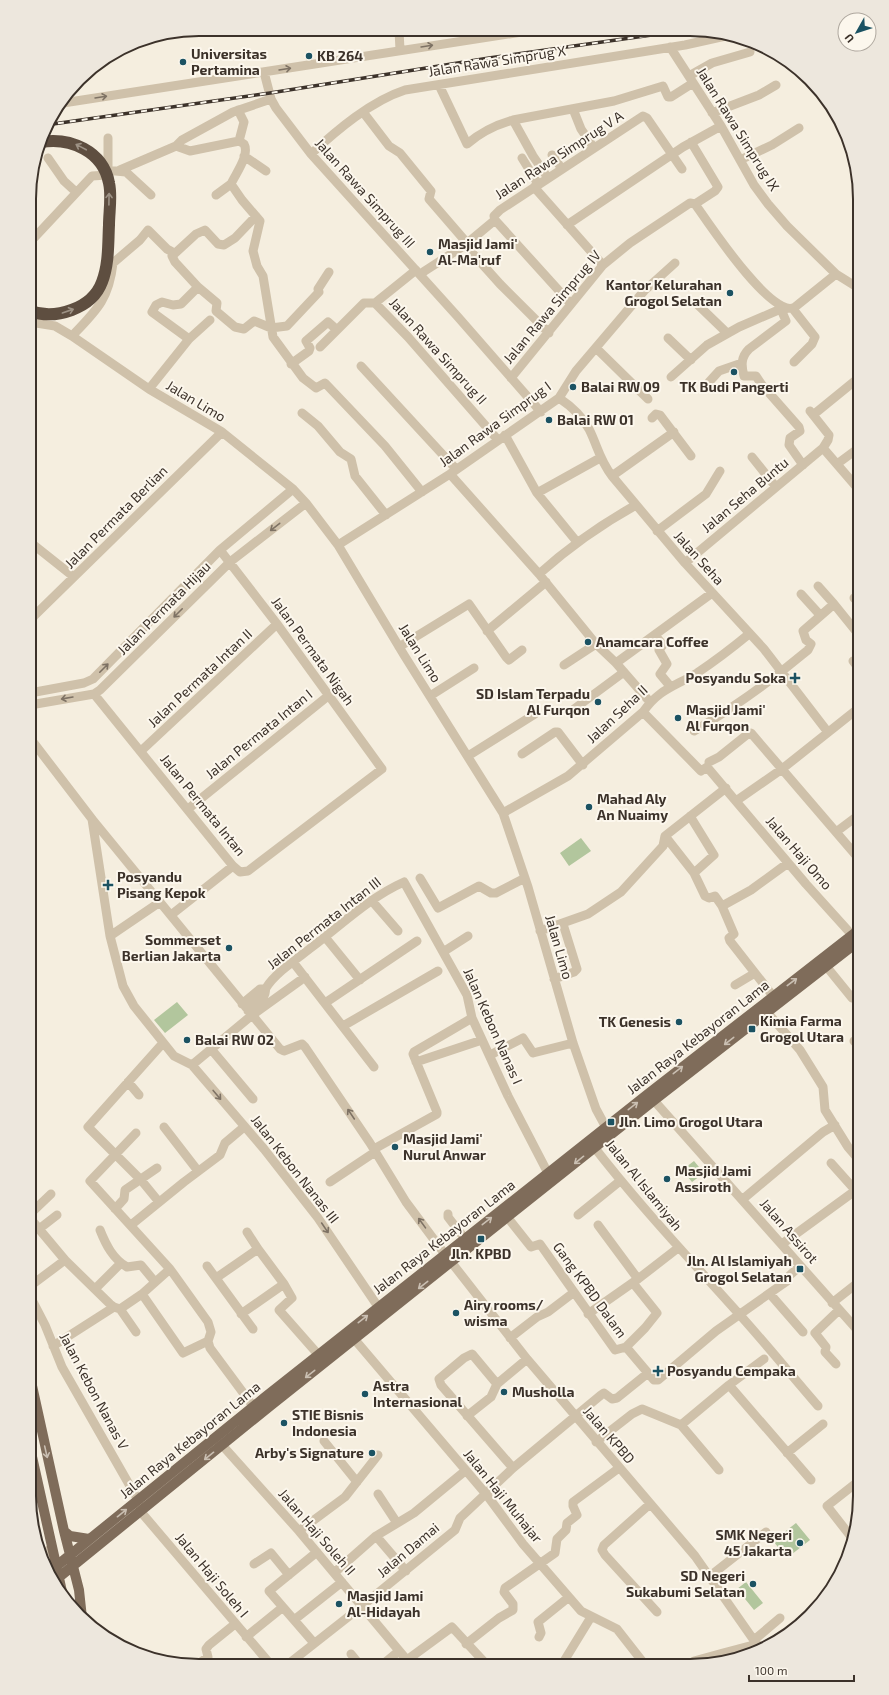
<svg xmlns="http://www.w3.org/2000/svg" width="889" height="1695" font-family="'Exo 2',sans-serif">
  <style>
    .green { fill: #b2c69d }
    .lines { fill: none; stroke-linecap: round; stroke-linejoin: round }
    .minor { stroke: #cfc1aa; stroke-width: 9 }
    .major { stroke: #7f6c5a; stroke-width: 10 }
    .highway { stroke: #5e4e40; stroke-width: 12 }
    .rail-casing { stroke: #3c322a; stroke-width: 3.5 }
    .rail { stroke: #fcf7ed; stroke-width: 2; stroke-dasharray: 6; stroke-linecap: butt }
    .oneway { stroke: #7e7264 }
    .oneway2 { stroke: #9d9285 }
    .oneway3 { stroke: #cabfb2 }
    .poi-dot { fill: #1b5262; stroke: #fcf7ed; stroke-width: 1.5 }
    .labels { text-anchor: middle; stroke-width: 4; stroke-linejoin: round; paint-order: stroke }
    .poi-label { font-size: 14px; font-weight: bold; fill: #3c322a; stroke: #fcf7ed; text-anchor: start }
    .street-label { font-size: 14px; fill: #3c322a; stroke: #fcf7ed }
    .rim { fill: none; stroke: #3c322a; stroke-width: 2 }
  </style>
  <rect width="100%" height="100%" fill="#f5eedf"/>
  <path class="green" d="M581,838L591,851L569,866L560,853Z
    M177,1002L188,1015L165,1033L154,1020Z
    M694,1161L704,1173L692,1182L682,1170Z
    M796,1523L810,1540L787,1558L773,1541Z
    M746,1582L763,1603L754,1610L737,1589Z"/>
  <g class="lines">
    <path class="minor" d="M399,30L400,50
      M670,47L721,126L754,185L768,204L787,226L836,274L860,289
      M264,72L271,99L276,108L311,154L458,317L541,412
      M689,76L712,63L750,52
      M439,85L467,144C481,132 495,125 513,120L614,101L663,86L668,97H671L693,83
      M821,93L823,99L835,112
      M63,103L528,31
      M573,109L581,129L594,148
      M363,112L389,146L400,153L431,191L429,199L467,243
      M712,113L759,95L776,85
      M513,120L533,156L548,178
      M108,138V170
      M239,141L244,144C250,155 236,173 231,184L242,200L260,221L253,251L257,266L263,276L273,337L303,378L316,388L325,383L385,446L422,492
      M691,142L718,187L715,191L695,204
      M176,146L190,151L239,141L244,122L238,110
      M311,154C337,130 371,101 405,90L685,45L730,35
      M552,155L562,169
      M244,156L266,171
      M48,158L64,181L76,192
      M522,158L538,184
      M740,160L772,145L799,128
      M105,170L126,172L151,195
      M120,170L176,146L182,140L233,112L271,99
      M534,187L603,265
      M216,195L231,184
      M695,204C707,221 773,321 795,307L836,274
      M495,220L494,216L500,210L643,116L647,118L682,169
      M495,220L571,304
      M567,225L683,147L721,126
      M34,238L92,176L107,175
      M465,245L500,284L549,333
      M420,274L465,245L495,220
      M198,287L217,303L216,311L235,327L244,329L254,321L271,328L287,326L319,292L318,289L329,272
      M375,303L408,337L498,440
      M375,303L416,270
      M697,304L727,333
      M784,308L783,314L786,321L749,349C741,357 741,365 744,376H756L762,385L799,427L800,431L790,438L789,445L803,465
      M793,309L815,337L812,344L794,362
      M30,322L55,326L72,336L149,389L222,432L293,489L306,503L338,545L404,655L503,813L528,887L573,1043L596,1109L609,1133
      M72,336C97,310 109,299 113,263L140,240L148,230L167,249L174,253
      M668,338L691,360
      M189,339L152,312L156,305L162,302L173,305L181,304L198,287L175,262L172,256L196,234L205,230L218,244L224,245L235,238L256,216
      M320,347L364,303H375
      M597,349L648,399
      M291,364L309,351L310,348L306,341L328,322L336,329
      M361,366L456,469
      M671,377L707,345L739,327L783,308
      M511,378L603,265L630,243L690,203L695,204
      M709,382L719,371L742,363
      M149,389L189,339L210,320
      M559,398C571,406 582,416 589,429C598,447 599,459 612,476L685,563L764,649L827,731
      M302,413L318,426L340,452L351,459L355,476L386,515
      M813,415L856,380
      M652,418L656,414L660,415L691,456
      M505,435L537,493L577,542
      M823,448L860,491
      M752,457L776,487
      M837,464L860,447
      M450,474L539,574L596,644L616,663L650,702
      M612,476L674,432
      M537,493L600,458
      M657,531L706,494L720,471
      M30,542L74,577
      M338,545L450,474L559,398L576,371L644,291L675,263
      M685,563L823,448L828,440L829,435L810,411
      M539,574C569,547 600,525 636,505
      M818,586L834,604
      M801,594L820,615
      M854,598L860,604
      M30,623L34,616L222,432
      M487,631L546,582
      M655,635L663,645L659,650L667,664L660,674L670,686
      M399,647L469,604L506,657L509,660L522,650
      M853,661L860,670
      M616,663L712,593
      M564,665L596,644
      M30,693L84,683L93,679L220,550L293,489
      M94,694L233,866L240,872L248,871L382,769L277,624L220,550
      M430,696L474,668
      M30,705L94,694L100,690L230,562L306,503
      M574,709L624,672
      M643,712L701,771L707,767L806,884L852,935
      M694,731C735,707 772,680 808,650L811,644L806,640L803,631L834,604L859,635
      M30,738L92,819L280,1049L284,1051L302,1044L305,1047L370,1143L406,1202L441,1249L527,1359L695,1556L760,1649
      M141,751L277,624
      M522,754L555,732H558L583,765
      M468,756L535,714
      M709,762L719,757L749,733H751L860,860
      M736,801L782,769L860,707
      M188,809L328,696
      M503,813L568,776L643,712C659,689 674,687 697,673C715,661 732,648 749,634
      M690,816L714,855L694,873
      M92,819L110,936L123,986L134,1006L174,1056L192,1065L264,1149L318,1218L383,1314
      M836,832L860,814
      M665,836L694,873L705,896L709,898L715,896L722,906L734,934L729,938L730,941L773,996
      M420,878L438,908L479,886L491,893H496L525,878
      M372,901L398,931
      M722,906L751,890L788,863
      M171,915L233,866
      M540,931L588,914L621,892L663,846L665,836L726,788
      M110,936L160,902
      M325,937L360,980
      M443,952L468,936
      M293,962L374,1067
      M826,966L852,998
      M554,979L574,972L577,969L563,924
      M735,985L755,973
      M325,1003L417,941
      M242,1004L260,989H265
      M248,1011L264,996C266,993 265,990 266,988C275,973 298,958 312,947C341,925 370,897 404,882L467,995L472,1018L508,1096L551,1179
      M767,1012L800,1050L823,1087L825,1110L848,1147L860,1161
      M343,1026L438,971
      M854,1041L860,1047
      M211,1049L253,1099
      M494,1053L523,1038L533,1053L573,1043
      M416,1062L482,1040
      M192,1065L251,1016L305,977
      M128,1082L139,1095
      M650,1096L860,1333
      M164,1127L198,1171
      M136,1133L90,1181L170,1269
      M591,1143C637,1203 688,1257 739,1314C766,1344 792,1376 818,1406
      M374,1149L437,1114V1112L413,1054L414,1052L472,1018
      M831,1163L856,1191
      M330,1182L375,1152
      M743,1199L823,1132L835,1125
      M159,1202L141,1180L88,1127L163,1043
      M115,1209L124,1199L125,1190L157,1168
      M448,1214V1217L465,1239
      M29,1215L51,1194
      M578,1215L620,1181
      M508,1218L531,1247L540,1244L615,1350L626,1347L648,1373
      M131,1225L184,1182L220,1155L225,1143L244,1127
      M598,1225L638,1279
      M39,1229L57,1215
      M100,1230C106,1245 113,1259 127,1267L141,1265L155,1282
      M247,1232L258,1249
      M782,1244L852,1193L860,1190
      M65,1260L110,1304L114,1307L120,1309L142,1294L170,1269L208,1322L211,1332L208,1341L210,1348L253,1406
      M207,1266L253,1329
      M216,1278L258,1249L284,1284L292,1298L279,1310L323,1360
      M29,1287L65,1260L29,1217
      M95,1289L121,1263
      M29,1294L45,1325L62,1367L138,1500L141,1512L271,1665
      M142,1294L183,1353L208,1341
      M770,1294L803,1332
      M832,1303L860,1281
      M120,1309L136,1332
      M241,1314L284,1284
      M588,1314L638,1279L678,1248
      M350,1334L486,1494L523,1544L581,1611L617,1629L646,1666
      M510,1338L537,1317L548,1312L573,1293
      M53,1346L114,1307
      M626,1347L645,1328L657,1313L633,1283
      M836,1364L825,1352L826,1347L815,1333L839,1310
      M497,1384L472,1354L464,1358L439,1379L441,1385L513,1468
      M729,1385L764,1359
      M467,1416L491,1397L497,1384L527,1359
      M681,1425L729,1385L811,1480
      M217,1441L222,1445L299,1531L411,1665
      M324,1441L357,1482
      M596,1442L632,1414L642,1409L681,1425L719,1470
      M787,1453L823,1424
      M378,1494L397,1523
      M650,1504L604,1545L602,1550L605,1555L657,1612
      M299,1531L345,1497L378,1455
      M376,1536L406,1571
      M852,1538L827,1506L860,1480
      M41,1557L52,1547
      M254,1564L271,1553L289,1575
      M334,1573L376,1536L414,1513L465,1471
      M710,1576L766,1532
      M294,1620L342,1582
      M246,1637L283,1607
      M539,1637L541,1633L538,1622L569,1597
      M754,1640L780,1618
      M314,1643L269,1591L317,1552
      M466,1644L499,1618L513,1610V1604L504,1592L505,1588L555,1553L557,1539L566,1530L567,1523L577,1515L573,1506V1502L619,1468
      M723,1653L757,1644
      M351,1654L360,1665
      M407,1660L452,1627L487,1665
      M694,1661L723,1653L728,1660
      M197,1665L208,1657L206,1649L209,1645L235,1624
      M287,1665L362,1606L455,1530L460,1518L513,1468L601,1395L604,1393L612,1399L617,1398L648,1373L654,1380H658L716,1331L787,1281L789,1276L800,1266
      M382,1665L399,1651
      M561,1666L591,1617"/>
    <path class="major" d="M29,1372L64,1531L79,1590L82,1618
      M29,1443L63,1596
      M64,1531L70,1536L89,1539
      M49,1572L264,1398L648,1094L860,929
      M53,1582L270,1406L653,1101L860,940"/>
    <path class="highway" d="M30,311C55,320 92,309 102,282C109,264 108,244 109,225C109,212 112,196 109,183C103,151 70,137 41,142"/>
    <g class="rail-casing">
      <path id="rail" d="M46,125L270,93L489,58L673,32"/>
    </g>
    <use href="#rail" class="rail"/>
  </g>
  <defs><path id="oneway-shaft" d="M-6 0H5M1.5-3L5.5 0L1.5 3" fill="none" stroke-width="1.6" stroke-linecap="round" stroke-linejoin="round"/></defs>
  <g class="oneway">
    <use href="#oneway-shaft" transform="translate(427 46) rotate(-9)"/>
    <use href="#oneway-shaft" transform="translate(285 69) rotate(-9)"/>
    <use href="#oneway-shaft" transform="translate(101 97) rotate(-9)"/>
    <use href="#oneway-shaft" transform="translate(275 527) rotate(142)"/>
    <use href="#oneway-shaft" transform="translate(178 613) rotate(135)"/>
    <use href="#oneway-shaft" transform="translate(104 668) rotate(-45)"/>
    <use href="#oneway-shaft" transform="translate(67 698) rotate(170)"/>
    <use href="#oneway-shaft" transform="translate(217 1095) rotate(50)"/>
    <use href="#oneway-shaft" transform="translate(351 1114) rotate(-124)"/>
    <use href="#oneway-shaft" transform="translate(422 1223) rotate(-126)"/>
    <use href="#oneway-shaft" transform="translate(325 1228) rotate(56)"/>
  </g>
  <g class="oneway2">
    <use href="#oneway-shaft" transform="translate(81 147) rotate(-152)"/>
    <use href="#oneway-shaft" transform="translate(109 199) rotate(-89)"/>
    <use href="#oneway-shaft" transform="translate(68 311) rotate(-19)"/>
  </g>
  <g class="oneway3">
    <use href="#oneway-shaft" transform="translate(792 982) rotate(-37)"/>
    <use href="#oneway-shaft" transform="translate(729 1041) rotate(142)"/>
    <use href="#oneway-shaft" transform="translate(678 1070) rotate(-38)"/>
    <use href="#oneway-shaft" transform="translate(633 1106) rotate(-38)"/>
    <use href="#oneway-shaft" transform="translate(579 1160) rotate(141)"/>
    <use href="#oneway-shaft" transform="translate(487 1221) rotate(-38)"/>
    <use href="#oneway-shaft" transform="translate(423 1285) rotate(142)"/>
    <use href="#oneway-shaft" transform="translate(363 1319) rotate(-38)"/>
    <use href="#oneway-shaft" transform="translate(310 1374) rotate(142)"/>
    <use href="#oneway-shaft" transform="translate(46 1452) rotate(77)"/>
    <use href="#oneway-shaft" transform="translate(209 1456) rotate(141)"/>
    <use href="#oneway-shaft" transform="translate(122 1513) rotate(-39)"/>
  </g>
  <g class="poi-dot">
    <circle cx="309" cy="56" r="4"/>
    <circle cx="183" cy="62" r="4"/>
    <circle cx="430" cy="252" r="4"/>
    <circle cx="730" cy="293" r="4"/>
    <circle cx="734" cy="372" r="4"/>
    <circle cx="573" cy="387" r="4"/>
    <circle cx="549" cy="420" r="4"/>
    <circle cx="588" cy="642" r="4"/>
    <path d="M793 672h4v4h4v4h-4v4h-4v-4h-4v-4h4z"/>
    <circle cx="598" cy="702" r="4"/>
    <circle cx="678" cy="718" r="4"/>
    <circle cx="589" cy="807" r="4"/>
    <path d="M106 879h4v4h4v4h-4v4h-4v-4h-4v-4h4z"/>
    <circle cx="229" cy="948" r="4"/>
    <circle cx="679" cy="1022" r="4"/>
    <rect x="748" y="1025" width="8" height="8" rx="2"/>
    <circle cx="187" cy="1040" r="4"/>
    <rect x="607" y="1118" width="8" height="8" rx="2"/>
    <circle cx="395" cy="1147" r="4"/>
    <circle cx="667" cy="1179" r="4"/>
    <rect x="477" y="1235" width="8" height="8" rx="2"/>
    <rect x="796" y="1265" width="8" height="8" rx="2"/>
    <circle cx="456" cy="1313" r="4"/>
    <path d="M656 1365h4v4h4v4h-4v4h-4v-4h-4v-4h4z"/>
    <circle cx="504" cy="1392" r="4"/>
    <circle cx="365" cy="1394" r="4"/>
    <circle cx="284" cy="1423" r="4"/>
    <circle cx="372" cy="1453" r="4"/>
    <circle cx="800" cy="1543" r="4"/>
    <circle cx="753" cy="1584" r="4"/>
    <circle cx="339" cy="1604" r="4"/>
  </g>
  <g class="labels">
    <g class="poi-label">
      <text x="191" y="59">Universitas<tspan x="191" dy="16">Pertamina</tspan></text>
      <text x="317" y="61">KB 264</text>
      <text x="438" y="249">Masjid Jami'<tspan x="438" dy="16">Al-Ma'ruf</tspan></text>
      <text x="722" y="290" text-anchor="end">Kantor Kelurahan<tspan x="722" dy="16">Grogol Selatan</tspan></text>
      <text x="581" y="392">Balai RW 09</text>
      <text x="734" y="392" text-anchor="middle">TK Budi Pangerti</text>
      <text x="557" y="425">Balai RW 01</text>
      <text x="596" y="647">Anamcara Coffee</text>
      <text x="786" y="683" text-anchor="end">Posyandu Soka</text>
      <text x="590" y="699" text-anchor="end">SD Islam Terpadu<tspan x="590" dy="16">Al Furqon</tspan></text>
      <text x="686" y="715">Masjid Jami'<tspan x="686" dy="16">Al Furqon</tspan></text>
      <text x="597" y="804">Mahad Aly<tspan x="597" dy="16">An Nuaimy</tspan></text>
      <text x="117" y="882">Posyandu<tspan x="117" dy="16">Pisang Kepok</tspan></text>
      <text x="221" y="945" text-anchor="end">Sommerset<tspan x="221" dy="16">Berlian Jakarta</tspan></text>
      <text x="760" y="1026">Kimia Farma<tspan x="760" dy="16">Grogol Utara</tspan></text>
      <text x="671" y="1027" text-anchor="end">TK Genesis</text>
      <text x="195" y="1045">Balai RW 02</text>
      <text x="619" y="1127">Jln. Limo Grogol Utara</text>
      <text x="403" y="1144">Masjid Jami'<tspan x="403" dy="16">Nurul Anwar</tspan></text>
      <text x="675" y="1176">Masjid Jami<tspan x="675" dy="16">Assiroth</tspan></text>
      <text x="481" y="1259" text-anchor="middle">Jln. KPBD</text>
      <text x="792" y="1266" text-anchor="end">Jln. Al Islamiyah<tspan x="792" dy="16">Grogol Selatan</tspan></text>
      <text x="464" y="1310">Airy rooms/<tspan x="464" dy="16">wisma</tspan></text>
      <text x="667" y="1376">Posyandu Cempaka</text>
      <text x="373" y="1391">Astra<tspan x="373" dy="16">Internasional</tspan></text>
      <text x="512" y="1397">Musholla</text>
      <text x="292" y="1420">STIE Bisnis<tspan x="292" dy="16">Indonesia</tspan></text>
      <text x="364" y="1458" text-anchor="end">Arby's Signature</text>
      <text x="792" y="1540" text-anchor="end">SMK Negeri<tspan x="792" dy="16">45 Jakarta</tspan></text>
      <text x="745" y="1581" text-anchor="end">SD Negeri<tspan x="745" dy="16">Sukabumi Selatan</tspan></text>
      <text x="347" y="1601">Masjid Jami<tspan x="347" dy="16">Al-Hidayah</tspan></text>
    </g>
    <g class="street-label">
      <text transform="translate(497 61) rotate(-9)" y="5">Jalan Rawa Simprug X</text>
      <text transform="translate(738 129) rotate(58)" y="5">Jalan Rawa Simprug IX</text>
      <text transform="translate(559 155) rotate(-33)" y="5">Jalan Rawa Simprug V A</text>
      <text transform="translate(365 193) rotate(48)" y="5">Jalan Rawa Simprug III</text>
      <text transform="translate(552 307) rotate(-50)" y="5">Jalan Rawa Simprug IV</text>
      <text transform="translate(438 351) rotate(48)" y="5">Jalan Rawa Simprug II</text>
      <text transform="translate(196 401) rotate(31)" y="5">Jalan Limo</text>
      <text transform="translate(495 424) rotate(-36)" y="5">Jalan Rawa Simprug I</text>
      <text transform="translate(745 495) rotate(-40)" y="5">Jalan Seha Buntu</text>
      <text transform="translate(116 517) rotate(-45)" y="5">Jalan Permata Berlian</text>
      <text transform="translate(699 558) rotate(48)" y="5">Jalan Seha</text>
      <text transform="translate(164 608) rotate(-45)" y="5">Jalan Permata Hijau</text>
      <text transform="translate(313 651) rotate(54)" y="5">Jalan Permata Nigah</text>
      <text transform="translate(420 653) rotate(58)" y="5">Jalan Limo</text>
      <text transform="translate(200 678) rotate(-43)" y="5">Jalan Permata Intan II</text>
      <text transform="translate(617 714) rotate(-43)" y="5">Jalan Seha II</text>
      <text transform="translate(259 734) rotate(-39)" y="5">Jalan Permata Intan I</text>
      <text transform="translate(203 805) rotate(51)" y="5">Jalan Permata Intan</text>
      <text transform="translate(799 853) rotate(49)" y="5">Jalan Haji Omo</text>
      <text transform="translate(324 923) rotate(-38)" y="5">Jalan Permata Intan III</text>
      <text transform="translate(559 947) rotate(74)" y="5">Jalan Limo</text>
      <text transform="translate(493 1026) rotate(66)" y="5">Jalan Kebon Nanas I</text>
      <text transform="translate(698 1037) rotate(-38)" y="5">Jalan Raya Kebayoran Lama</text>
      <text transform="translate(295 1169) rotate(52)" y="5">Jalan Kebon Nanas III</text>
      <text transform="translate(644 1185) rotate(51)" y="5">Jalan Al Islamiyah</text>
      <text transform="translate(789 1231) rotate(49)" y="5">Jalan Assirot</text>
      <text transform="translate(444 1237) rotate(-38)" y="5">Jalan Raya Kebayoran Lama</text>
      <text transform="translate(590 1290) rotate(54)" y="5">Gang KPBD Dalam</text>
      <text transform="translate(94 1391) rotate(62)" y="5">Jalan Kebon Nanas V</text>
      <text transform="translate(609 1435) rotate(49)" y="5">Jalan KPBD</text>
      <text transform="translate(190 1440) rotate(-39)" y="5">Jalan Raya Kebayoran Lama</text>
      <text transform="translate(503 1496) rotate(51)" y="5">Jalan Haji Muhajar</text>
      <text transform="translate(317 1532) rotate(49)" y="5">Jalan Haji Soleh II</text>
      <text transform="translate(408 1550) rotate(-40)" y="5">Jalan Damai</text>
      <text transform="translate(212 1575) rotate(50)" y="5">Jalan Haji Soleh I</text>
    </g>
  </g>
  <path d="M0 0H889V1695H0ZM199 36H690A163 163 0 0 1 853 199V1496A163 163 0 0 1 690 1659H199A163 163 0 0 1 36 1496V199A163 163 0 0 1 199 36Z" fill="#ede7dd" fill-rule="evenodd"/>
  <path class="rim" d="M199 36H690A163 163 0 0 1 853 199V1496A163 163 0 0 1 690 1659H199A163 163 0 0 1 36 1496V199A163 163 0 0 1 199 36Z"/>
  <g transform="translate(857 32) rotate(231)"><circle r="19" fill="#fcf7ed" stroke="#afa89f"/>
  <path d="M0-3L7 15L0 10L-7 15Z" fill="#1b5262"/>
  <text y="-6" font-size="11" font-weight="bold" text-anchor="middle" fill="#3c322a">U</text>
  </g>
  <path d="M749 1675v6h105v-6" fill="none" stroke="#3c322a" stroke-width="2"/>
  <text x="755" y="1675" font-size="12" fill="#3c322a" stroke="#fcf7ed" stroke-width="3" paint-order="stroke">100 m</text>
</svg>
